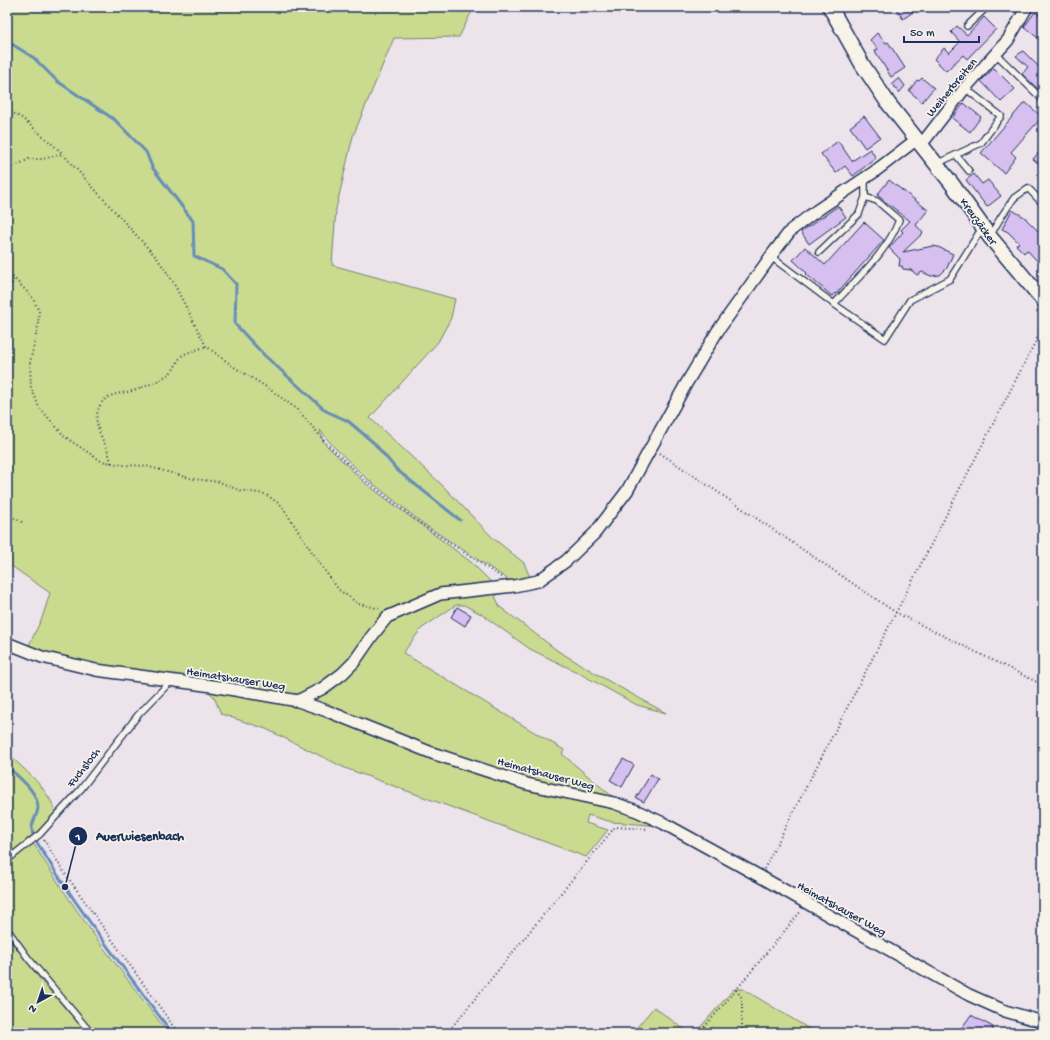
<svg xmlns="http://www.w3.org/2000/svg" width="1050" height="1040" font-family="'Gochi Hand',sans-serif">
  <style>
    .green { fill: #cada8e; stroke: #728476 }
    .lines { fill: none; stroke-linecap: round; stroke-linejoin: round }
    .stream { stroke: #658eb9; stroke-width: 3 }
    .building { fill: #d7bfef; stroke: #1b2f5e }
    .service-casing { stroke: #1b2f5e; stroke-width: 8 }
    .minor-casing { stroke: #1b2f5e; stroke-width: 14 }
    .tertiary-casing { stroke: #1b2f5e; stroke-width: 17 }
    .path { stroke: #1b2f5e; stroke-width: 2; stroke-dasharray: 1 3; stroke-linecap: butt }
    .service { stroke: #f7f3e8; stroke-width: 5.5 }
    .minor { stroke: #f7f3e8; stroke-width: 11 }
    .tertiary { stroke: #f7f3e8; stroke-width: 14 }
    .labels { text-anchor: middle; stroke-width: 3.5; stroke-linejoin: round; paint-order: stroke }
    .street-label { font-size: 12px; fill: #1b2f5e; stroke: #f7f3e8 }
    .leader { fill: none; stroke: #1b2f5e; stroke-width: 1.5 }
    .callout-dot { fill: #1b2f5e; stroke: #f7f3e8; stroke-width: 1.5 }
    .mark-label { font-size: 12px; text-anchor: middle; font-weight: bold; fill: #fff }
    .callout-label { font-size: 13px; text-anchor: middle; font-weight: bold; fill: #1b2f5e; stroke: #f7f3e8; stroke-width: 3.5; stroke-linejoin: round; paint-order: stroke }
  </style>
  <rect width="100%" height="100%" fill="#ede3ea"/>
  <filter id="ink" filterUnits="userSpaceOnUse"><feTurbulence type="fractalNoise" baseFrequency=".025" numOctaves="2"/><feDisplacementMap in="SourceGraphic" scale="8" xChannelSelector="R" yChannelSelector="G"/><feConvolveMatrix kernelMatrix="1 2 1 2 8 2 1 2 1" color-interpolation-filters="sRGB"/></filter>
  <g filter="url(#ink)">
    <path class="green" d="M7,7H474L459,37L394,38L353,136L336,209L332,265L455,299L451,318L438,342L370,418L442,485L493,538L524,563L529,575L535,580L515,584L422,523L365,477L332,445L320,430L323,442L365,483L471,562L502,593L495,596L500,607L558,651L612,683L666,713L637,705L575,671L530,649L481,614L464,605H456L421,629L403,653L564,750L562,754L620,803L473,765L313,700L315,696L361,656L354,652L349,663L307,693L290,696L98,667L60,658L28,647L42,618L50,593L7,563Z
      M206,689L299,706L613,807L661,826L612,822L588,815L586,823L608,830L586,857L345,768L266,729L221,714L214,697Z
      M7,753C26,771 47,787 56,812L40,829L13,851L12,844L7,838Z
      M33,843L63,890L94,935L168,1033H94L26,951L7,926V864Z
      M7,936L43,983L87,1033H7Z
      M734,989H743L816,1033H695Z
      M654,1007L689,1033H632Z"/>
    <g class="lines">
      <path class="stream" d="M7,41L34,58L57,81L115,120L146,152L152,167L193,221L194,256L222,269L236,284L235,324L264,355L326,411L348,421L374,443L397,470L460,520
        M7,766C18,777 37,790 38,807C38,815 31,822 32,830C32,834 36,841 38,844C78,910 126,971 172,1033"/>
    </g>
    <path class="building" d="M895,7H909L913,12L903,19Z
      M1035,12L1043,18V42L1024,27Z
      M984,17L996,29L967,59L963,55L946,71L934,59L944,48L949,53L960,42L951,32L957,26L967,35Z
      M877,33L886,43L888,42L905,68L891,77L875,51L878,49L870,40Z
      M1023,51L1043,71V94L1022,74L1028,67L1016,56Z
      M994,68L1015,89L1001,102L981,81Z
      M899,78L905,86L899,93L892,84Z
      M922,78L934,88L922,102L909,91L917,80L919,81Z
      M1025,102L1042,117L1011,152L1016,157L1004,173L981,153Z
      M964,103L981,117L970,132L952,118Z
      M864,116L880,137L865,148L850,127Z
      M838,141L852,161L870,149L876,158L853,176L845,166L836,173L821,154Z
      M1043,148V167L1033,159Z
      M974,174L982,184L988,180L1001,196L987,207L966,180Z
      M889,180L928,210L916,225L923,233L903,252L933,246L938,247L953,254L947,268L940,275L931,276L922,272L917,275L911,270L903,269L902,266H899L900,259L889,248L903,232L901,230L910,221L877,195Z
      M838,206L846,217L809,244L801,232Z
      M1012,210L1026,218V219L1042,235L1040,238L1043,241V255L1037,261L1027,250L1024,253L1016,245L1019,243L1008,232L1002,229Z
      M864,222L884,240L836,294L835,293L832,296L806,274L807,273L793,260L805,247L825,265Z
      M457,607L471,615L465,626L451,617Z
      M623,759L634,765L622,787L610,780Z
      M651,774L658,779L644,802L636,798Z
      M971,1015L993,1027L992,1033H958Z"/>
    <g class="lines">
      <g class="service-casing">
        <path id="service" d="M1039,7L1043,10
          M967,26L987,7
          M996,54L1043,100
          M956,155L969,171
          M936,164L981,143L1001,116L965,88
          M990,236L1001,217L1014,198L1028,188L1043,204
          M819,252L859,214L865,197V178
          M770,256L834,304C857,278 887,253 899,220L877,201L865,197
          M834,304L885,339L910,300L950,279L982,228
          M7,860L40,834L81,789L138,715L171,681
          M7,929L28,958L91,1033"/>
      </g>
      <g class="minor-casing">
        <path id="minor" d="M921,145L965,88L1008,40L1027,7
          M7,643L42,657L96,670L212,686L298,701L327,711L432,753L527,784L614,803L637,811L663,823L761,877L969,995L1005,1011L1043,1022
          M298,701L323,688L342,674L354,662L372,636L387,617L440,594L514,586L538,581L566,561L595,533L627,491L686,384L717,332L774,252L791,230L816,211L874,172L917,139"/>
      </g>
      <g class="tertiary-casing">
        <path id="tertiary" d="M830,7L862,64L888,103L952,184L990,237L1043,300"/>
      </g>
      <path class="path" d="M7,110L22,118L60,151L157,258L172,280L206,346L234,367L268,388L298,410L327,444L365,480L421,524L501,577
        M7,127L12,113
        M7,170L29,159H43L62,154
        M7,271L32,297L39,311L38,326L30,363L31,388L39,407L65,437L101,461L123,465L146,466L193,479L220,482L238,490L265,494L281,505L322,567L339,590L359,604L381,609
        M7,295L14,278
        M1037,311L1043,317
        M660,453L895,612L1043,685
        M111,463C109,446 94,431 97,414C102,389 124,396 141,388C151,384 163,379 171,372C176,368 177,359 183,355C190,351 198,350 206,346
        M7,514L22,522
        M44,840L64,872L178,1033
        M764,869L1043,327
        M736,990L742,998V1033
        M447,1033L615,827L649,829
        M699,1033L736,990L801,911"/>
      <use href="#service" class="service"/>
      <use href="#minor" class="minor"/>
      <use href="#tertiary" class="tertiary"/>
    </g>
  </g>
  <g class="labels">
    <g class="street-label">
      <text transform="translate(951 87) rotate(-50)" y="4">Weiherbreiten</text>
      <text transform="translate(979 221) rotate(54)" y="4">Kreuzäcker</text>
      <text transform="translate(236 678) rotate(9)" y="4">Heimatshauser Weg</text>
      <text transform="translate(83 767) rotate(-52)" y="4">Fuchsloch</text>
      <text transform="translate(546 773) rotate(15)" y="4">Heimatshauser Weg</text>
      <text transform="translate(842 908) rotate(29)" y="4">Heimatshauser Weg</text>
    </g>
  </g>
  <path class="leader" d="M65 887L78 836"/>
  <g class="callout-dot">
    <circle cx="65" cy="887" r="4"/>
    <circle cx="78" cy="836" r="10"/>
  </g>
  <g class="mark-label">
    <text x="78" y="840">1</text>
  </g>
  <g class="callout-label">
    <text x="140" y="840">Auerwiesenbach</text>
  </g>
  <rect width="1050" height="1040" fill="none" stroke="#f7f3e8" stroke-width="24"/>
  <rect x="12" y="12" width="1026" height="1016" fill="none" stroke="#1b2f5e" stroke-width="1.5" filter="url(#ink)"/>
  <g transform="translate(38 1002) rotate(220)" stroke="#f7f3e8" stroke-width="3" paint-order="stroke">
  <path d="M0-3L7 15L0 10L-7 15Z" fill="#1b2f5e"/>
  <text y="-6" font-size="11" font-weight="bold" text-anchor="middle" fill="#1b2f5e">N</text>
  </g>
  <path d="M904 36v6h75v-6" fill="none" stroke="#1b2f5e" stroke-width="2"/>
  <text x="910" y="36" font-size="12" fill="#1b2f5e" stroke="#f7f3e8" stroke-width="3" paint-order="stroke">50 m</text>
</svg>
